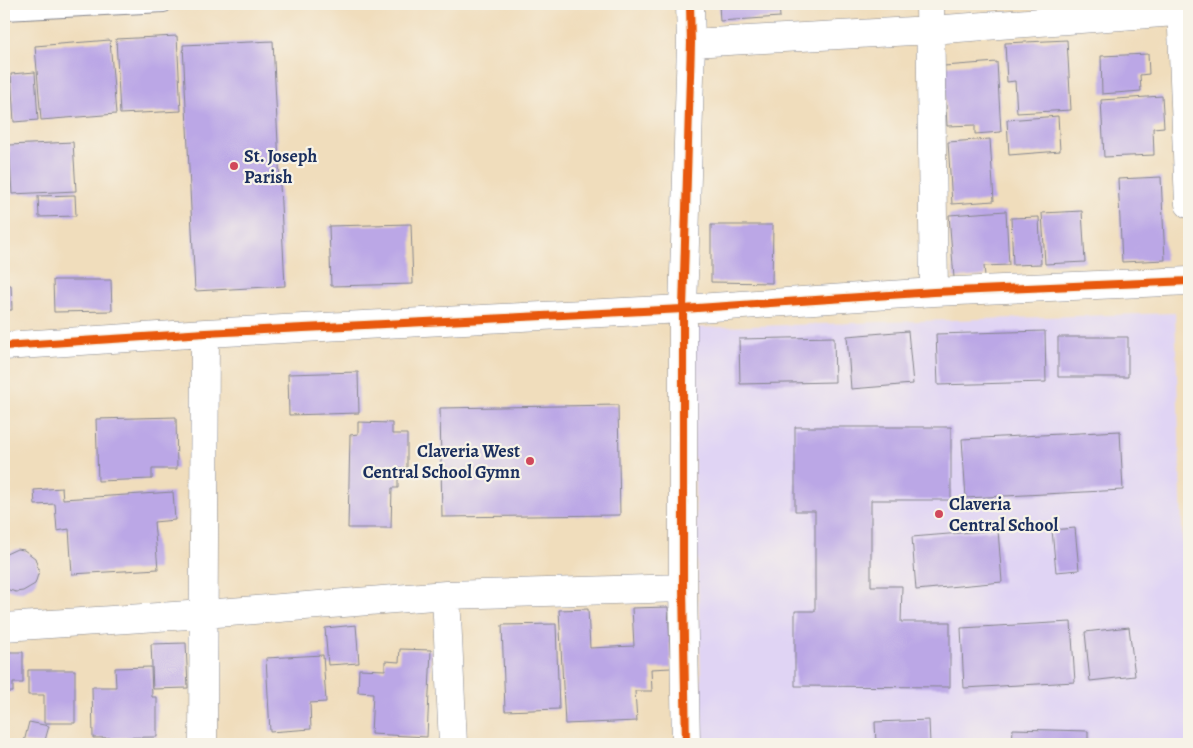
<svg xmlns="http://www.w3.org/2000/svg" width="1193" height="748" font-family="Alegreya,serif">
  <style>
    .built { fill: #e0d4f4 }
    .building { fill: #bba7e6 }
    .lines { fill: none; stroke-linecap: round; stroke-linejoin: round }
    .service-casing { stroke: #86868d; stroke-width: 18 }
    .minor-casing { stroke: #86868d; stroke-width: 29 }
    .service { stroke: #fff; stroke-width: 16 }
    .minor { stroke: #fff; stroke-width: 28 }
    .cycleway-casing { stroke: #f7f3e8; stroke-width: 11 }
    .cycleway { stroke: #e8590c; stroke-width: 8 }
    .poi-dot { fill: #d1495b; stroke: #f7f3e8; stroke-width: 2 }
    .labels { text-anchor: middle; stroke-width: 4.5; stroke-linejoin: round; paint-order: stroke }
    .poi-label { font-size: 18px; font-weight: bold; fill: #1b2f5e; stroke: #f7f3e8; text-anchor: start }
  </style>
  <rect width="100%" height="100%" fill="#f7f3e8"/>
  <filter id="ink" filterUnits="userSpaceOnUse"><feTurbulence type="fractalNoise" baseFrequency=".02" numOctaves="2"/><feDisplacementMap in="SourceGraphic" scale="10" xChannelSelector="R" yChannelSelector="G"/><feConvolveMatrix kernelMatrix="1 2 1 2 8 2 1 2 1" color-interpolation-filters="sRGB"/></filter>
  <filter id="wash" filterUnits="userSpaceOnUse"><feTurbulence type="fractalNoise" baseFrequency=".0096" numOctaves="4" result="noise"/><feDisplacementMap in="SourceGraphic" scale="20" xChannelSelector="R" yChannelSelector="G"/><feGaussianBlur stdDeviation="1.12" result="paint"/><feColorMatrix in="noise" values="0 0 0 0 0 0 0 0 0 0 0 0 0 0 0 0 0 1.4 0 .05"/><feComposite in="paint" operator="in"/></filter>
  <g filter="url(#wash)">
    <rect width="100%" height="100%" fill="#f0ddbc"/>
    <path class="built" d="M1175,313L1189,744H703L690,328Z"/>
    <g id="blocks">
      <path class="building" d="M719,4H779L780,17L720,21Z
        M177,36L181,111L120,114L116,39Z
        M110,40L116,114L41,120L35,46Z
        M1067,40L1071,110L1017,113L1015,81L1007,82L1005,43Z
        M273,41L285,286L195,291L183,45Z
        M1148,54L1149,74L1140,75L1141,91L1102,94L1101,56Z
        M997,62L1001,132L975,134V125L947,126L944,66Z
        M35,72L38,120L14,122L11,74Z
        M1162,96L1164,127L1153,128L1154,155L1104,157L1101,100Z
        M1058,116L1060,151L1009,155L1007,120Z
        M990,139L994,201L952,204L948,142Z
        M73,142L76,191L12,194L9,145Z
        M1161,177L1165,260L1122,262L1118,179Z
        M75,195L76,216L39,217L38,196Z
        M1006,211L1009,265L984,266L985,276L954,278L949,215Z
        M1082,211L1085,262L1045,264L1042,213Z
        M1039,217L1041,264L1013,265L1011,218Z
        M411,224L413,284L331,286L329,226Z
        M711,225H773L772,283L711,282Z
        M53,280H111L112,311L54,312Z
        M4,285H11L12,310H4Z
        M908,331L913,384L851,389L847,336Z
        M1045,331L1046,382L938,385L936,334Z
        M834,337L835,382L740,384L739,339Z
        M1058,337H1128V377H1058Z
        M358,372L359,413L289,415L288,374Z
        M618,405L620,515L442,517L440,408Z
        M176,417L177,469H152V479L98,481L96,419Z
        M358,422L392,423V434H407V468H398V488H392L391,528H348L350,435L358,434Z
        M795,427H951V500H871V586H902L901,622H950V687L795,686V611H815V511H795Z
        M1120,431L1123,490L966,498L962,439Z
        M62,488L63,499L173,492L175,520L154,522L158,569L72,574L69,529L57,531L55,504L35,505L34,490Z
        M1075,528L1079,570L1056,572L1052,530Z
        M998,530L1002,582L916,590L912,537Z
        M17,549L24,550L35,558L39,571L35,584L23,591L16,592L9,590L4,586V555Z
        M668,607L671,668L651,669L652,691H635L637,721L565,724L559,610L588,609L590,648L634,646L632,608Z
        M1071,622L1075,682L964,688L961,628Z
        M556,624L559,709L505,711L502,625Z
        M356,625L359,663L328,665L325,628Z
        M1129,627L1135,676L1090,681L1085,632Z
        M186,643L188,688L153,689L151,644Z
        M400,649L431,650L427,737L371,734L373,693L358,692L359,669L385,670V661L399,662Z
        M4,652H23V683H13V692H4Z
        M323,655L326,702L310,703L311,729L270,732L266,658Z
        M151,667L152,697H157V737L93,738L92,687H116L115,668Z
        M28,670H75V723H44V695H28Z
        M929,720L930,744H876L875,722Z
        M29,722L49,726L44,744L24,742Z
        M1013,729L1088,731V744H1012Z
        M381,740H412V744H381Z"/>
    </g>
  </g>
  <g filter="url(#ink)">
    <use href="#blocks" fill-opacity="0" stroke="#86868d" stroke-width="1"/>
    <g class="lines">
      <g class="service-casing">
        <path id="service" d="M4,12L164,4"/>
      </g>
      <g class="minor-casing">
        <path id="minor" d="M930,4L934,292
          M1181,4L1189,204
          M691,43L931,30L1189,11
          M4,346L205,333L683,309L934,292L1189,281
          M446,595L453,744
          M4,627L204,614L446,595L683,588
          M203,744L205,333
          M686,744L683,588V309L691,43L690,4"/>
      </g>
      <use href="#service" class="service"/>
      <use href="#minor" class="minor"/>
      <g class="cycleway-casing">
        <path id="cycleway" d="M4,346L205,333L683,309L934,292L1189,281
          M686,744L683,588V309L691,43L690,4"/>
      </g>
      <use href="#cycleway" class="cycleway"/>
    </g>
  </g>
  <g class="poi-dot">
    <circle cx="234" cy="166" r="5"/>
    <circle cx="530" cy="461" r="5"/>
    <circle cx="939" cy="514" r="5"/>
  </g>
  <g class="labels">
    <g class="poi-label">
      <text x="244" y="162">St. Joseph<tspan x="244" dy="21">Parish</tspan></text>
      <text x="520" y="457" text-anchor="end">Claveria West<tspan x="520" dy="21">Central School Gymn</tspan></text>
      <text x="949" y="510">Claveria<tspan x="949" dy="21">Central School</tspan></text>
    </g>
  </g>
  <rect width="1193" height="748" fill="none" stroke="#f7f3e8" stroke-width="20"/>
</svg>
